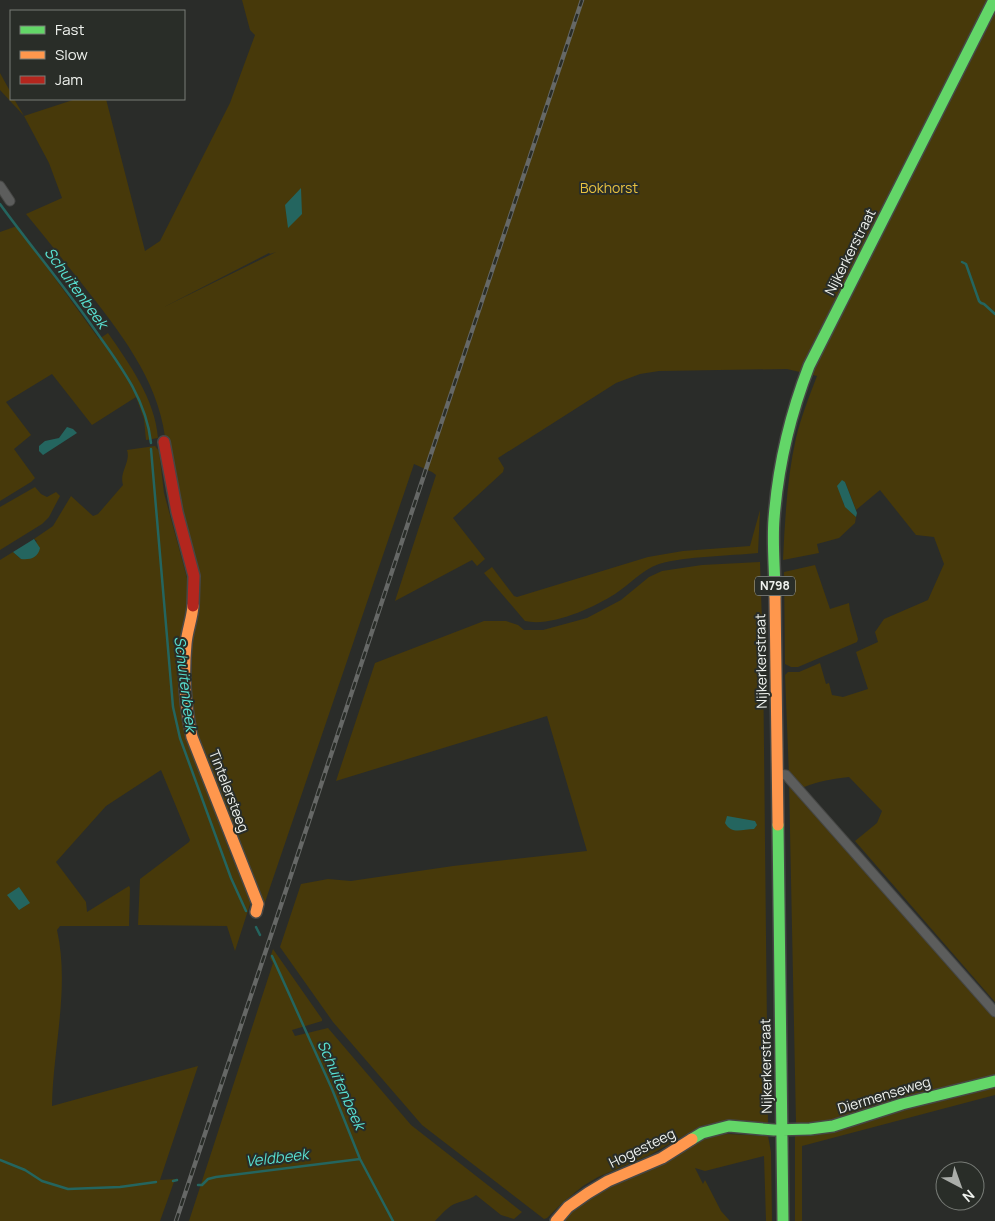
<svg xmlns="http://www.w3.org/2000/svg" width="995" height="1221" font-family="Manrope,sans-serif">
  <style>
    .green { fill: #47390a; fill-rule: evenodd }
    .water { fill: #24655f }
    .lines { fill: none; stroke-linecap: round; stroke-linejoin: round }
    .stream { stroke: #24655f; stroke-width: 2.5 }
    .street-casing { stroke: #464745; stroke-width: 11 }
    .fast-casing { stroke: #464745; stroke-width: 14 }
    .slow-casing { stroke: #464745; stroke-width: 14 }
    .jam-casing { stroke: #464745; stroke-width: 14 }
    .street { stroke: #5c5d5c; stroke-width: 9 }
    .fast { stroke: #63d668; stroke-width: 11 }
    .slow { stroke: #ff974d; stroke-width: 11 }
    .jam { stroke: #b3261e; stroke-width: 11 }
    .rail-casing { stroke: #666866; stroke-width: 4.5 }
    .rail { stroke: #292d28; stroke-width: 2.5; stroke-dasharray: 8; stroke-linecap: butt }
    .labels { text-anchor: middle; stroke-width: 4; stroke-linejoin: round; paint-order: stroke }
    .shield { fill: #292d28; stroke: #b4b7b3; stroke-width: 1 }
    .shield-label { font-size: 12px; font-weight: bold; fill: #eff2ee }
    .park-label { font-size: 14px; fill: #e9c23f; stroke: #292d28 }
    .street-label { font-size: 14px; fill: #eff2ee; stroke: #292d28 }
    .water-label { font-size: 15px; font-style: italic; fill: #58e0d2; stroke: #292d28 }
  </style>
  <rect width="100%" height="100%" fill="#2a2c29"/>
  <path class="green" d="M242,0H995V1002L855,841L877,823L882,811L849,777C832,779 819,781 804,787L789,775L785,675L788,672H799L820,663L826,684L829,683L832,695L843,697L868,689L856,652L878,642L875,632L884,619L928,600L944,564L934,537L916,535L880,490L856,510L845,482L843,503L856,517L855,523L839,538L817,544L819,553L783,560C785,519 787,478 796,438C801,417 809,397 817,376L787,369L659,371L640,374L616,383L498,458L504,468L503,472L453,518L485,559L477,566L472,560L395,601L436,475L432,472L414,464L262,911L198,739L189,698L192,664L189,663L191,640L196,619L169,437H165C157,378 119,331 83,285C64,261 45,237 26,214L62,198L49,163L24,116L0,90V73L11,93V99H14L24,116L76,99H106L145,251L160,241L230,103L255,35L250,30ZM276,252L164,307L269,253L270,254Z
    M17,226L99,339L108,333C130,365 155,399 158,438L146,440L144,419L136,397L92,425L52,374L6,402L31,435L14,449L35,478L31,482L0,501V232Z
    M155,446L159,451L164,493L189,585V605L177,665L179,699L187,736L232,858L252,898L235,951L227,926L138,925L140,879L189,842L190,840L161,770L106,806L56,862L86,902L87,912L129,886L130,888L129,926H60L57,930C70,988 53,1047 52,1106L198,1066L160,1180L175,1179L160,1221H0V560L13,552L21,559L37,541L34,539L53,526L71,496L93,516L98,514L123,485C119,472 131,462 127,450Z
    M35,487L41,494L47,497L56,492L60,496L49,517L42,524L0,550V507Z
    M760,510L758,553C729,556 687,556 659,564C642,570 630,584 615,594C593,608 551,627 525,621L484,573L492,567L514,596L517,597L648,557L683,551L750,546Z
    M760,562L763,654L768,1123L733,1121L701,1126L650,1155L598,1177L583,1186L561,1204L547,1218L544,1219L422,1125L333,1022L280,947L301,884L328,879L351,881L453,866L587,851L547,716L336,781L375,663L484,621H506L518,625L524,630H543L587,618L621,600L649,577L662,571L702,565Z
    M815,565L830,609L849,603L850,611L858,639L857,642L798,667H791L785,664L784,572Z
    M789,781L995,1015V1075L897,1099L833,1120L818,1123H796Z
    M273,949L322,1019V1021L292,1030L295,1036L328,1028L411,1125L522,1212L514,1219L501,1215L476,1195C469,1200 465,1200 457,1203C448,1206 442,1214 435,1221H189L273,963L270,958Z
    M995,1083V1095L802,1146V1221H795V1134Z
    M728,1134L768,1136L771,1152L772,1221H766L764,1156L705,1171L695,1168L703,1184L705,1180L721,1211L730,1221H563L576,1208L604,1190L701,1139L715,1135Z"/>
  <path class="water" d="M301,188L302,214L288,228L285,205Z
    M67,427L73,429L77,433L43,455L39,451V446L45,441L59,438Z
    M842,480L845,482L857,513L856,517L845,507L837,486Z
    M34,539L40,548C38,558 30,560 21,559L13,552Z
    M727,816L755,821L757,825L754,829C742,829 732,835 725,823Z
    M19,887L30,903L19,910L7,895Z"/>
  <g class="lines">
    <path class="stream" d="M0,204C29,244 61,282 90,323C116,360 146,396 151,443
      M962,262L966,264L979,301L981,303L984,304L995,314
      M151,449L173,707L180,738L231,878L246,911
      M256,927L260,935
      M272,956L332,1089L360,1159L393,1221
      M0,1160L25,1170L42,1181L68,1189L120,1187L156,1182
      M173,1181L177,1180
      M198,1185H202L208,1179L216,1177L360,1159"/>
    <g class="street-casing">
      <path id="street" d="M0,186L10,201
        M778,774L786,775L995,1012"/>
    </g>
    <g class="fast-casing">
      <path id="fast" d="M775,596C775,570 772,544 774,519C778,466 790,415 809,366L994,0
        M778,825L783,1221
        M692,1139L702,1133L729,1126L774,1130L810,1129L833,1126L902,1104L995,1081"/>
    </g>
    <g class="slow-casing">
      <path id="slow" d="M775,596L778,825
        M193,606C192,619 187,631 186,644C183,675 185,706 192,737L258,904L256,912
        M556,1221L568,1207L588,1193L608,1181L662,1158L692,1139"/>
    </g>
    <g class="jam-casing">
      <path id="jam" d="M164,442L177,512L194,576L193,606"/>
    </g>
    <use href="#street" class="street"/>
    <use href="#fast" class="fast"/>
    <use href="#slow" class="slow"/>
    <use href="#jam" class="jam"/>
    <g class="rail-casing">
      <path id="rail" d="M176,1221L582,0"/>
    </g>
    <use href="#rail" class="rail"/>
  </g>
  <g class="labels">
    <rect class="shield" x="755" y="576.5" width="40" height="19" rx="4"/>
    <g class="shield-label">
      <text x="775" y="590">N798</text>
    </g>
    <g class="park-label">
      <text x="609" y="193">Bokhorst</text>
    </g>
    <g class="street-label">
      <text transform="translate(850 252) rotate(-63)" y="5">Nijkerkerstraat</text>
      <text transform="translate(761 661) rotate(-91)" y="5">Nijkerkerstraat</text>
      <text transform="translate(229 791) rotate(69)" y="5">Tintelersteeg</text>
      <text transform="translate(766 1066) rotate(-91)" y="5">Nijkerkerstraat</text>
      <text transform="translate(884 1095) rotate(-17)" y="5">Diermenseweg</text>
      <text transform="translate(642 1148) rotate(-26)" y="5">Hogesteeg</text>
    </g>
    <g class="water-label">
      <text transform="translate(76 288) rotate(54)" y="5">Schuitenbeek</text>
      <text transform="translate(185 684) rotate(83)" y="5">Schuitenbeek</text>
      <text transform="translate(341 1085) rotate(66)" y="5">Schuitenbeek</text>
      <text transform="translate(277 1158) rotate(-7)" y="5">Veldbeek</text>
    </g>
  </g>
  <rect x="10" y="10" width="175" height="90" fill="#292d28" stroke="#787c77"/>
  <rect x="20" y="26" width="25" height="8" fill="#63d668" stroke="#787c77"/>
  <text x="55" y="35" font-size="15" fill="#eff2ee">Fast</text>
  <rect x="20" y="51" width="25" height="8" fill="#ff974d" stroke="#787c77"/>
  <text x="55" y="60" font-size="15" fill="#eff2ee">Slow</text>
  <rect x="20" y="76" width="25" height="8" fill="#b3261e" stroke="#787c77"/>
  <text x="55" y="85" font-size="15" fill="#eff2ee">Jam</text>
  <g transform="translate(960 1186) rotate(139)"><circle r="24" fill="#292d28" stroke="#787c77"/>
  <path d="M0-4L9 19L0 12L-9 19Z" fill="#aaada9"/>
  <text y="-8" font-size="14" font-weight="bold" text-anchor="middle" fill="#eff2ee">N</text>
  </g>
</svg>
